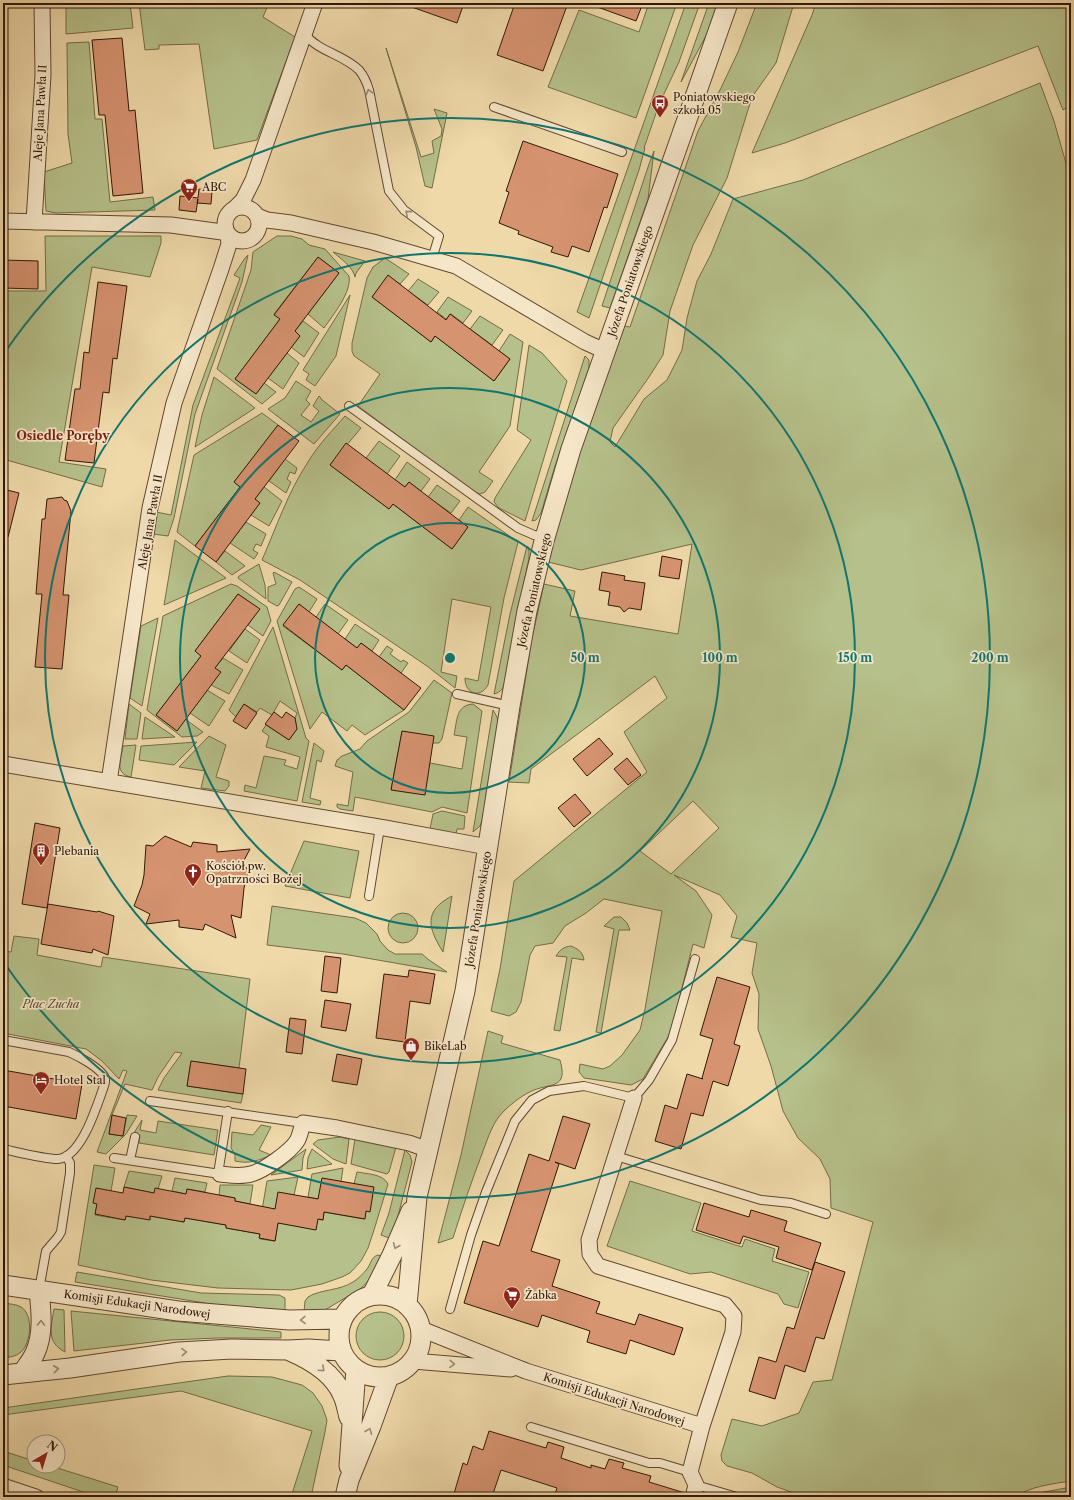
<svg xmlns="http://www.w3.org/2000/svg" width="1074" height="1500" font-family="'Libre Caslon Text',serif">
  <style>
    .green { fill: #b6c08a; stroke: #746c48; fill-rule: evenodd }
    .building { fill: #d69370; stroke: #311707 }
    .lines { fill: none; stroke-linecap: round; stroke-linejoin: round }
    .service-casing { stroke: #604830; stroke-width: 10 }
    .minor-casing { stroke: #604830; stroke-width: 17 }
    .tertiary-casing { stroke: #604830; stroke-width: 21 }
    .service { stroke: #f5e6c7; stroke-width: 8 }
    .minor { stroke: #f5e6c7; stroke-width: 15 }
    .tertiary { stroke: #f5e6c7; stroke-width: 19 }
    .oneway { stroke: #9d8971 }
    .ring { fill: none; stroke: #0f766e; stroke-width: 2 }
    .labels { text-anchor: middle; stroke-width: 3.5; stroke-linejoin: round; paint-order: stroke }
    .poi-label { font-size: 11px; fill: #311707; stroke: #f5e6c7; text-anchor: start }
    .street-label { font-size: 11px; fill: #311707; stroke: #f5e6c7 }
    .park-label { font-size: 11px; font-style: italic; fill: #594a2e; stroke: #f5e6c7 }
    .neighbourhood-label { font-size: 12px; font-weight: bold; fill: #7a1f14; stroke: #f5e6c7 }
    .centre { fill: #0f766e; stroke: #f5e6c7; stroke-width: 2 }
    .ring-label { font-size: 12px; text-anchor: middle; font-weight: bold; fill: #0f766e; stroke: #f5e6c7; stroke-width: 3.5; stroke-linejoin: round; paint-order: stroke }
  </style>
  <rect width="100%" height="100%" fill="#efd9a9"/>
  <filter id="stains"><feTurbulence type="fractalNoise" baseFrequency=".005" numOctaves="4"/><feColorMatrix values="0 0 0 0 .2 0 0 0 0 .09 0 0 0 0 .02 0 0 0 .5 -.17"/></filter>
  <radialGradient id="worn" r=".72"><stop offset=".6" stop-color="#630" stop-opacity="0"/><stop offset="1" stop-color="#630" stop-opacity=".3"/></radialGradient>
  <path class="green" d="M66,3H130L133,28L66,34Z
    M139,3H269L263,17L295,37L257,140L214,149L199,44L159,45V49L145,50Z
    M649,3H677L636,118L548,87L579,10L639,32Z
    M686,3H700L679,62L663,96H662L644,148H645L639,170L589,318L577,312Z
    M709,3H719L707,34L681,82Z
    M757,3H794L776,63L752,97L727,178L693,245L670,311L663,355L649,377L613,428L610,442L615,447L644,399L667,380L682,350L687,318L697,281L711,254L733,199L803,180L1040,83L1054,121L1071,181V1481C1052,1484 1031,1486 1015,1497H805L777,1487L752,1473L727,1466L722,1461L721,1455L732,1419L762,1426L799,1413L813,1382L832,1380L873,1222L831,1208L830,1179L820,1159L798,1138L783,1111L771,1066L758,1029L759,994L752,973L757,943L731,937L737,916L720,895L674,875L696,891L712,915L704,948L693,944L674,1020L668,1037L643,1079L631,1085L584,1078L579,1072L580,1064L603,1069L610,1066L622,1055L640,1030L645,1009L662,911L604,899L586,913L565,926L553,943L535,946L530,955L521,1002L516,1012L509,1016L491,1011L500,969L514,881L647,772L624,732L667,698L655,676L531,769L529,783L509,782L532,638L544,584L575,591L570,616L678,634L692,544L581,570L548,562L564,501L582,445L624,326L630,327L698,131L721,88L738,52ZM693,801L719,828L671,874L640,851Z
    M816,3H1071V105L1063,110L1038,46L785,143L752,153L812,15Z
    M89,42L95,119H102L110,202L153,197L155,210L56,213L46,211L44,172L72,163L68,134L67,43Z
    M386,48L421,157L434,153L432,141L441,136L442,129L434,109L447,113L432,188L425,186L416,147Z
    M654,151L648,199L610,308L602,306L649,164Z
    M45,236H161V243L150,277L92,267L59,462L106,469L102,487L3,459V291H46Z
    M277,236H291L302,239L309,245L325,249L349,276C352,292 333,315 324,328L308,314L339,273L318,257L274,314L280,319L235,379L256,394L264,383L276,392L262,404L217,369L251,270L253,252Z
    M333,252L365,261L356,273L355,277C353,267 340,258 333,252Z
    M248,255L242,282L195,414L174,518L168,536L153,534L156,512L171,515L193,405L240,278L234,275L245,258Z
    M385,258L409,274L400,284L388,276L372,297L431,342L435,336L494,381L510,359L499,351L510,334L523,342L510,426L479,472L493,481L485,492L480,494L474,492L358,406L380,374L354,356L352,351V343L367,278L373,267Z
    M418,279L439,292L428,305L408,291Z
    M350,295L336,356L315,386L306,380L309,374L303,370Z
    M448,297L472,311L463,323L451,314L446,319L437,312Z
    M480,316L503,330L492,345L470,329Z
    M303,321L319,333L304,357L291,347L300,336L295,331Z
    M529,345L542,353L567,381L525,521L499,508L494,502L495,498L531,440L517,430Z
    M287,353L299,363L283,389L268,378Z
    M585,356L589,360V368L555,466L541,513L536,520L532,521Z
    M214,377L255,408L195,447L202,415Z
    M296,381L311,391L306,400L310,404L301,415L311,422L319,411L313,406L319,396L321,398V399L340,414L314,444L268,409L285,398Z
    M262,413L278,425L234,482L240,487L195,546L177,532L194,455Z
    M345,416L361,428L330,465L389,509L393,504L452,549L468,527L459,520L468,507L518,542L504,598L488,685C480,699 465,694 465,678L478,681L491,607L452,599L441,672L457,676L455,688L427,666L300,580L262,560C276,528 288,492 308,462C318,445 332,431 345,416Z
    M379,441L400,456L387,474L366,458Z
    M285,459L297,468L295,474L290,472L287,479L291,482L286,493L269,481Z
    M407,462L430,479L421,491L409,482L405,487L395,480Z
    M437,485L460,501L451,513L428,497Z
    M264,487L282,501L269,526L251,515L260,503L255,499Z
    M246,522L266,534L261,546L256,544L253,550L258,553L254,559L230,543Z
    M175,540L226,578L164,605Z
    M527,546L529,551V558L517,616L505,682C503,689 501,692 494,694L510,614Z
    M225,551L245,566L232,575L216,562Z
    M259,564L265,585L266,599L238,578L239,576Z
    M274,572L292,582L279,605L277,606L268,601V587L276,584L273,573Z
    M231,584L237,586L267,607L271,621L263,636L248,625L259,609L238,594L195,651L201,656L156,715L177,731L185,719L203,732L197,736L182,737L147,710L163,616Z
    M299,587L317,599L309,612L299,604L283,626L342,670L346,665L404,710L365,735L352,725L347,731L322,712L310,729L277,621L295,589Z
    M325,604L348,620L338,634L316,617Z
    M158,618L142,706L130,698L141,626Z
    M355,624L379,640L372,651L361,643L357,648L345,639Z
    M273,627L306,738L309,741L297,801L244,791L245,785L256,788L264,756L286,760L284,765L297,769L300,757L266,747L269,736L262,731L266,725L289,740L297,729L295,718L297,713L280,701L272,715L260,708L257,712L244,704L236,717L229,710Z
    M245,629L260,640L247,663L229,651Z
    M387,646L393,650L390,654L401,662L403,660L408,663L401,673L379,657Z
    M223,658L243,670L229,694L211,685L220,672L215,668Z
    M434,680L452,693L442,739L439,743H433L402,732L391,789L430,763L462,769L467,737L454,735C457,721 456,705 473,704L482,711L467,813L442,807L432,812L355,797L353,811L340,809L337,807V804L348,806L353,772L335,766L337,760L342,756L360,749L367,741L409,712Z
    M207,690L225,701L209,726L190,713Z
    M129,704L141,713L137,739H125Z
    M493,710L497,717L498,723L483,818L480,826L473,832Z
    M145,717L175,737L142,739Z
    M209,736L226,745L216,777L229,781V786L225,791L201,788L205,771L179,767Z
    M197,742L174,765L139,760L141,746Z
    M314,743L324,751L321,762L317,760L310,798L321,801L320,805L302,802Z
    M136,745L131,777C114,774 121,759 123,746Z
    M442,811L465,816L464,829H457L456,834L430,829L433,814Z
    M304,841L359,851L350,898L285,886Z
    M452,896L443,952C428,928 423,911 452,896Z
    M272,906L355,918L366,923L377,934L380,941L388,950L395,954H422L429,960L447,972L343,954L267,945Z
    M388 928a15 15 0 1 1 30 0a15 15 0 1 1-30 0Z
    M614,917H621L627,923L630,930H619L601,1033L596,1032L614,929L604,926Z
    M14,936L39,939L37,955L101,967L103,957L250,979L239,1068L191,1061L187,1086L243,1094L241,1103L158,1090L164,1078L182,1053L175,1052L158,1077L152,1090L125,1084L112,1115L109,1134L123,1136L127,1115L137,1116L126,1134L106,1154L97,1152L127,1071L123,1070L119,1079L102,1061L86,1049L3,1033V951L11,952Z
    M571,946C578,949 583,952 584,960L572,958L560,1031L554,1030L567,957L556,956C560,950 563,947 571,946Z
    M488,1031L503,1036L501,1043L560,1060C568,1088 553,1083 534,1090C524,1094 512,1103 504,1111C493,1121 488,1138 483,1151C472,1180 462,1209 453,1238L438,1243L461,1155Z
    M142,1120L140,1130L156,1133L158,1121L218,1130L214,1155L139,1143L140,1135L134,1133Z
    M261,1125L271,1127L259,1150L271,1155C258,1161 249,1164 235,1161V1155L231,1148L232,1132L253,1135Z
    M340,1137L349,1139L346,1164L333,1159L313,1144L318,1140Z
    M355,1139L396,1147L389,1172L387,1174L351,1164Z
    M306,1149L303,1158L302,1170L271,1175Z
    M312,1149L332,1164L307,1169L308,1158Z
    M405,1150L410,1155L412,1162L392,1239L381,1235L389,1213Z
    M94,1165L115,1168L111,1191L93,1203L97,1204L95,1215L125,1220L126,1216L150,1219V1216L184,1222L185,1218L226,1225V1228L260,1234V1239L275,1241L278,1223L318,1219L323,1220L324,1212L364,1219L354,1184L357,1172C368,1174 383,1174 388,1184L374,1230L368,1248L361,1261L350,1273L342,1277L322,1284L291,1290L218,1288L151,1280L78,1265Z
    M343,1168L341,1182L318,1199L308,1197L312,1174Z
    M129,1171L162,1176L158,1189L154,1193L124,1187Z
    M298,1177L294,1195L275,1212L262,1210L267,1181Z
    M175,1178L207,1183L205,1192L187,1189L186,1194L172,1191Z
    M630,1181L701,1203L692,1231L742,1247L745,1239L775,1249L772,1261L809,1272L798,1308L784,1304L778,1294L711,1272L690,1274L607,1246Z
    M220,1185H253L250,1204L235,1201V1198L219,1195Z
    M378,1255L384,1257L373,1277L360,1289L325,1310L304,1312L305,1301L308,1297C321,1289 339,1291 353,1282C358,1279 363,1274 367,1269C371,1264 371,1257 378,1255Z
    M77,1272L201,1293L279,1295L285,1298V1313L230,1307L75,1282Z
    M3,1303C9,1304 16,1304 21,1307C34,1315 31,1343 21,1352C15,1357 10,1357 3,1358Z
    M54,1309L64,1310L65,1352C46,1342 51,1328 54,1309Z
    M71,1311L281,1332V1338H217L170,1340L74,1351Z
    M356 1336a24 24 0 1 1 48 0a24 24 0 1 1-48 0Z
    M228,1376L272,1377L302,1385L313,1393L322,1406L327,1420L325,1432L311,1497H291L312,1431L181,1391L3,1415V1408Z
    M3,1451L34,1461V1466H51L118,1487L115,1497H98L3,1465Z
    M1071,1487V1497H1027L1039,1493Z"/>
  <path class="building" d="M406,3H464L457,23L406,5Z
    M515,3H568L543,71L497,55Z
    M592,3H643L636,21L592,5Z
    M122,38L129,111L135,110L143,193L113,196L105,115H99L92,40Z
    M523,141L618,174L607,208L604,207L589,252L572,246L568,257L551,252L553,247L518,234L519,231L499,223L509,192L506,191Z
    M199,189L212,191L211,204L197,203L198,199L196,212L179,210L180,196L198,198Z
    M318,257L339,273L295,331L300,336L256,394L235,379L280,319L274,315Z
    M3,260L38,261V289L3,288Z
    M388,275L446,320L450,314L510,359L494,381L435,336L431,342L372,297Z
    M98,282L127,286L117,359L113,358L109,393L103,392L94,463L65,460L75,389H80L84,352L89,353Z
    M278,425L299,441L255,499L260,503L216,562L195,546L240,487L234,482Z
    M346,443L405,487L409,482L468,527L452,549L393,504L389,509L330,465Z
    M3,489L19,493L8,537L3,536Z
    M62,497L64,500L67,501L71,511L63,595H69L62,669L35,667L42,594H36L42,519H45L47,499Z
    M662,556L682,560L679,579L659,576Z
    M602,572L625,576L624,580L645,583L641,610L629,608L624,612L620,607L608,605L610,592L599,590Z
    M238,594L260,609L215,668L221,672L177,731L156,715L201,656L195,651Z
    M299,604L357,648L361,643L421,688L404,710L346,665L342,670L283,625Z
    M244,704L257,713L246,729L233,721Z
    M274,712L282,718L286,712L295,718L297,729L289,740L265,724Z
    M402,731L434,736L425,795L391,790Z
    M599,738L613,754L587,776L573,759Z
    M627,758L641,775L628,785L614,769Z
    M575,794L591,813L574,827L558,808Z
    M35,823L60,828L47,908L22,904Z
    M165,836L191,847L193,842L217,845V852L250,849L241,866L249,869L244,888L241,918L231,915L236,938L205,924L203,930L179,927V920L146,924L150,914L134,906L142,885L144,875L146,845L153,846Z
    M48,904L97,912L98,911L114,916L108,955L93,949L92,953L41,944Z
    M325,956L341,958L337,993L321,991Z
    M409,970L435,974L430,1004L410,1001L405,1042L376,1038L384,974L408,977Z
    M717,977L750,987L734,1044L740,1046L728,1086L713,1081L703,1116L691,1113L681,1149L655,1141L665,1105L677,1109L687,1074L703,1079L702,1078L713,1039L700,1035Z
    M325,1000L351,1004L346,1031L321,1027Z
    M290,1018L306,1020L302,1054L286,1052Z
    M337,1054L362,1059L357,1085L332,1081Z
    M191,1061L246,1069L243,1094L187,1086Z
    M3,1070L82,1084L76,1119L3,1106Z
    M112,1115L126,1118L123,1136L109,1134Z
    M563,1116L590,1124L575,1169L555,1162L559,1164L531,1251L560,1260L552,1286L600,1302L596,1313L635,1325L639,1314L683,1328L674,1355L630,1340L626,1354L587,1342L590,1331L542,1315L538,1327L464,1303L483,1241L499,1246L529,1154L549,1161Z
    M322,1178L374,1187L370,1212L366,1211L365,1219L324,1212L323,1220L318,1219L316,1230L278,1223L275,1241L259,1238L260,1234L226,1228V1225L185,1218L184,1222L150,1216V1220L126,1216L125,1220L95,1214L97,1204L93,1203L96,1188L123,1193L124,1187L154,1193L155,1188L186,1194L187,1189L235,1198V1201L275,1209L278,1192L318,1199Z
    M704,1203L749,1217L751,1210L787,1221L784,1231L821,1243L812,1270L776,1258L779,1247L743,1236L740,1244L696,1230Z
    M815,1262L845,1272L824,1339L816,1337L805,1372L785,1365L775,1399L749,1391L759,1357L776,1362L787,1327L794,1329Z
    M489,1431L546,1448L548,1442L564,1447L561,1458L591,1468V1465L605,1469L609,1459L624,1463L622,1468L651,1476L649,1482L685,1493L684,1497H563L555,1494L557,1488L501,1470L492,1497H453L463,1463L467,1465L473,1446L483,1450Z"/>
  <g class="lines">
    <g class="service-casing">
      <path id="service" d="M304,33C318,52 343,54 359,70C364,76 367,83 369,90L389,191L404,210L439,236L432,259
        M494,107L622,152
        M349,406L518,528L534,535L545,537
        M457,694L510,706
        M369,896L380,827
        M3,1040L69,1052C80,1057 98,1067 104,1076C106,1079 105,1083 104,1086C97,1105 82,1157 58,1159C45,1159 17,1152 3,1149
        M150,1101L303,1123
        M616,1156L761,1200L791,1203L826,1214
        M114,1158L220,1174
        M130,1160L135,1137
        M218,1174L228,1111
        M39,1290L46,1251L58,1237L61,1232L70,1173V1163L66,1156
        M450,1309L471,1235L486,1192L515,1121L532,1100L549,1091L584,1086L634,1098L649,1080L672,1040L695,959
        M531,1427L649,1463H660L690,1472
        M696,1485L737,1497"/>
    </g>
    <g class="minor-casing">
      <path id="minor" d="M225 224a17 17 0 1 1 34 0a17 17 0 1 1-34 0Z
        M235,208L243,200L253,180L315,3
        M257,216L267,220L291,223L373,242L456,266L585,342L605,351
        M3,221L171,225L222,232L228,234L229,244L221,269L174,403L150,508L109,782
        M34,222L43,75L42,3
        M3,764L385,828L488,847
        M634,1098L589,1240L590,1254L598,1266L725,1305L734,1316L733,1332L702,1426L690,1472L696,1485L693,1497
        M220,1174C230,1175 241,1177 251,1174C263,1171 290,1152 297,1141C300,1136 301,1129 303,1123L337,1128L409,1143L429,1150
        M421,1329L526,1371L702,1426
        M413,1361L511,1369
        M3,1486L36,1497"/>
    </g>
    <g class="tertiary-casing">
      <path id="tertiary" d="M3,1285L178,1311L289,1320L342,1319
        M339 1336a41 41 0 1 1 82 0a41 41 0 1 1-82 0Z
        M372,1295L392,1255L411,1211
        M407,1305L417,1197L465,991L510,706L527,611L544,541L571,449L728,3
        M290,1351C311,1360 334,1373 343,1396C346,1402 347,1410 349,1417
        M23,1372C27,1366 32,1360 35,1353C44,1334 41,1310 39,1290
        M3,1375L70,1368L179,1352L232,1349L289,1350L308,1349L341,1351
        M349,1466L356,1369
        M345,1497L349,1480L371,1426L389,1376"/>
    </g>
    <use href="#service" class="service"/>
    <use href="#minor" class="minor"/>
    <use href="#tertiary" class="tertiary"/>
  </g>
  <defs><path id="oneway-chevron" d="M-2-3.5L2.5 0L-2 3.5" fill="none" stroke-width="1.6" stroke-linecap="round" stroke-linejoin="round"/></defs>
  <g class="oneway">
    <use href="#oneway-chevron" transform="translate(369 92) rotate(-105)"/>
    <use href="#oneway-chevron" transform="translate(408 213) rotate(-140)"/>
    <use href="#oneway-chevron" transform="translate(396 1246) rotate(113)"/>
    <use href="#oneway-chevron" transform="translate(303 1320) rotate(179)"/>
    <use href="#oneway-chevron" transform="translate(41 1323) rotate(-88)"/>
    <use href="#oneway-chevron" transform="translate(184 1352) rotate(-3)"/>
    <use href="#oneway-chevron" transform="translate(452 1364) rotate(4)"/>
    <use href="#oneway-chevron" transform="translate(56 1369) rotate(-6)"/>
    <use href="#oneway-chevron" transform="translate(322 1369) rotate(42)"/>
    <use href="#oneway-chevron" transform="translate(369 1431) rotate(-68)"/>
  </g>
  <g class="ring">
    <circle cx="450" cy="658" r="135"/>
    <circle cx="450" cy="658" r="270"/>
    <circle cx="450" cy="658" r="405"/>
    <path d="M5 352A540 540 0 1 1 5 964"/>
  </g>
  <defs>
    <g id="bus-pin" transform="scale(0.9)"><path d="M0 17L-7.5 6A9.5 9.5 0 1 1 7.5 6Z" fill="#8f2418" stroke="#f5e6c7"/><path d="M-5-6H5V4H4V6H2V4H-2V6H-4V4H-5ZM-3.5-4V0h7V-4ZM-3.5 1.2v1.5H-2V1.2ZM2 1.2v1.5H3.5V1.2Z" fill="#fff"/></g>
    <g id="supermarket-pin" transform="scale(0.9)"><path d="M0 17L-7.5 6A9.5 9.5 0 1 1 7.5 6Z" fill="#8f2418" stroke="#f5e6c7"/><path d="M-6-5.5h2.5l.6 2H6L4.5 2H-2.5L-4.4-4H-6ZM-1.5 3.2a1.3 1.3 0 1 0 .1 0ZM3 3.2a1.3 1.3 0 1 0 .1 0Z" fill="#fff"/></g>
    <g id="building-pin" transform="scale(0.9)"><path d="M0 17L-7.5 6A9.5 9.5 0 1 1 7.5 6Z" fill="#8f2418" stroke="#f5e6c7"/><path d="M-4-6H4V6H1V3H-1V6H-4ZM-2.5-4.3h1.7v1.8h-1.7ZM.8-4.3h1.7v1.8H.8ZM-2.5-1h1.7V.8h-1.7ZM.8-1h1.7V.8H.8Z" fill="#fff"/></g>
    <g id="church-pin" transform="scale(0.9)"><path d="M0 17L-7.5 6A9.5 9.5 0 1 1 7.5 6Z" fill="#8f2418" stroke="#f5e6c7"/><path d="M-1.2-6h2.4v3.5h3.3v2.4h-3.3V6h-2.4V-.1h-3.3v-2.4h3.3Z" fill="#fff"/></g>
    <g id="shop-pin" transform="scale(0.9)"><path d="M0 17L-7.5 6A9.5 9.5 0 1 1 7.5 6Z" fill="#8f2418" stroke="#f5e6c7"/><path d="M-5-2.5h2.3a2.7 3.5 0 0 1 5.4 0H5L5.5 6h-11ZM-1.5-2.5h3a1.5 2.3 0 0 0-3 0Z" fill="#fff"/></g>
    <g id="hotel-pin" transform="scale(0.9)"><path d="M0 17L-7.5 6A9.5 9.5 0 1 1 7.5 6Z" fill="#8f2418" stroke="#f5e6c7"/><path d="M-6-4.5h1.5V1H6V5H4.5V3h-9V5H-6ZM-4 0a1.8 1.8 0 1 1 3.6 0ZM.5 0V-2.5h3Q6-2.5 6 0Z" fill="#fff"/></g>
  </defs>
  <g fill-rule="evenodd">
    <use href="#bus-pin" x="660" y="103"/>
    <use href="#supermarket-pin" x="189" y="187"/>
    <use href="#building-pin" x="41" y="851"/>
    <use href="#church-pin" x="193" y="872"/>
    <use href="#shop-pin" x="411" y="1046"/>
    <use href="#hotel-pin" x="41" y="1080"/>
    <use href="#supermarket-pin" x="512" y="1295"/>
  </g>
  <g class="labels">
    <g class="poi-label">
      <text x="673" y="101">Poniatowskiego<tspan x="673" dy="13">szkoła 05</tspan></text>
      <text x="202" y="191">ABC</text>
      <text x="54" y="855">Plebania</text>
      <text x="206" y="870">Kościół pw.<tspan x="206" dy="13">Opatrzności Bożej</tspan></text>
      <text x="424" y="1050">BikeLab</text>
      <text x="54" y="1084">Hotel Stal</text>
      <text x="525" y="1299">Żabka</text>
    </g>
    <g class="street-label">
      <text transform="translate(40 113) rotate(-87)" y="4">Aleje Jana Pawła II</text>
      <text transform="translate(630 281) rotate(-71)" y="4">Józefa Poniatowskiego</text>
      <text transform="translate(150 522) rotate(-80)" y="4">Aleje Jana Pawła II</text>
      <text transform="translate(534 590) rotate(-77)" y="4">Józefa Poniatowskiego</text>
      <text transform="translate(478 909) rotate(-81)" y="4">Józefa Poniatowskiego</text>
      <text transform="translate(137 1304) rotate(8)" y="4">Komisji Edukacji Narodowej</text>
      <text transform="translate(614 1399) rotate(18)" y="4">Komisji Edukacji Narodowej</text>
    </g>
    <g class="park-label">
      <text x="51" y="1008">Plac Zucha</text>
    </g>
    <g class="neighbourhood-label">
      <text x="63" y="440">Osiedle Poręby</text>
    </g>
  </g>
  <circle cx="450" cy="658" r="6" class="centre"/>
  <g class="ring-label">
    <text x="585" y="662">50 m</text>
    <text x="720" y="662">100 m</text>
    <text x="855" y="662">150 m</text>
    <text x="990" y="662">200 m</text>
  </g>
  <rect width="1074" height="1500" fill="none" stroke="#efd9a9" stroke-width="16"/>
  <rect x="4" y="4" width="1066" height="1492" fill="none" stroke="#311707" stroke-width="2"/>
  <rect x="8" y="8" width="1058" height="1484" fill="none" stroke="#311707"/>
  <g transform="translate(46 1454) rotate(38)"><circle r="19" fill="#f5e6c7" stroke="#a7937a"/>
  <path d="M0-3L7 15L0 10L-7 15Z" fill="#8f2418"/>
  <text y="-6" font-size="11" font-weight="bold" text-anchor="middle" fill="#311707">N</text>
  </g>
  <rect width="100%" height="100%" filter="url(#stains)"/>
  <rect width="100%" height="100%" fill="url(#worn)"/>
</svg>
